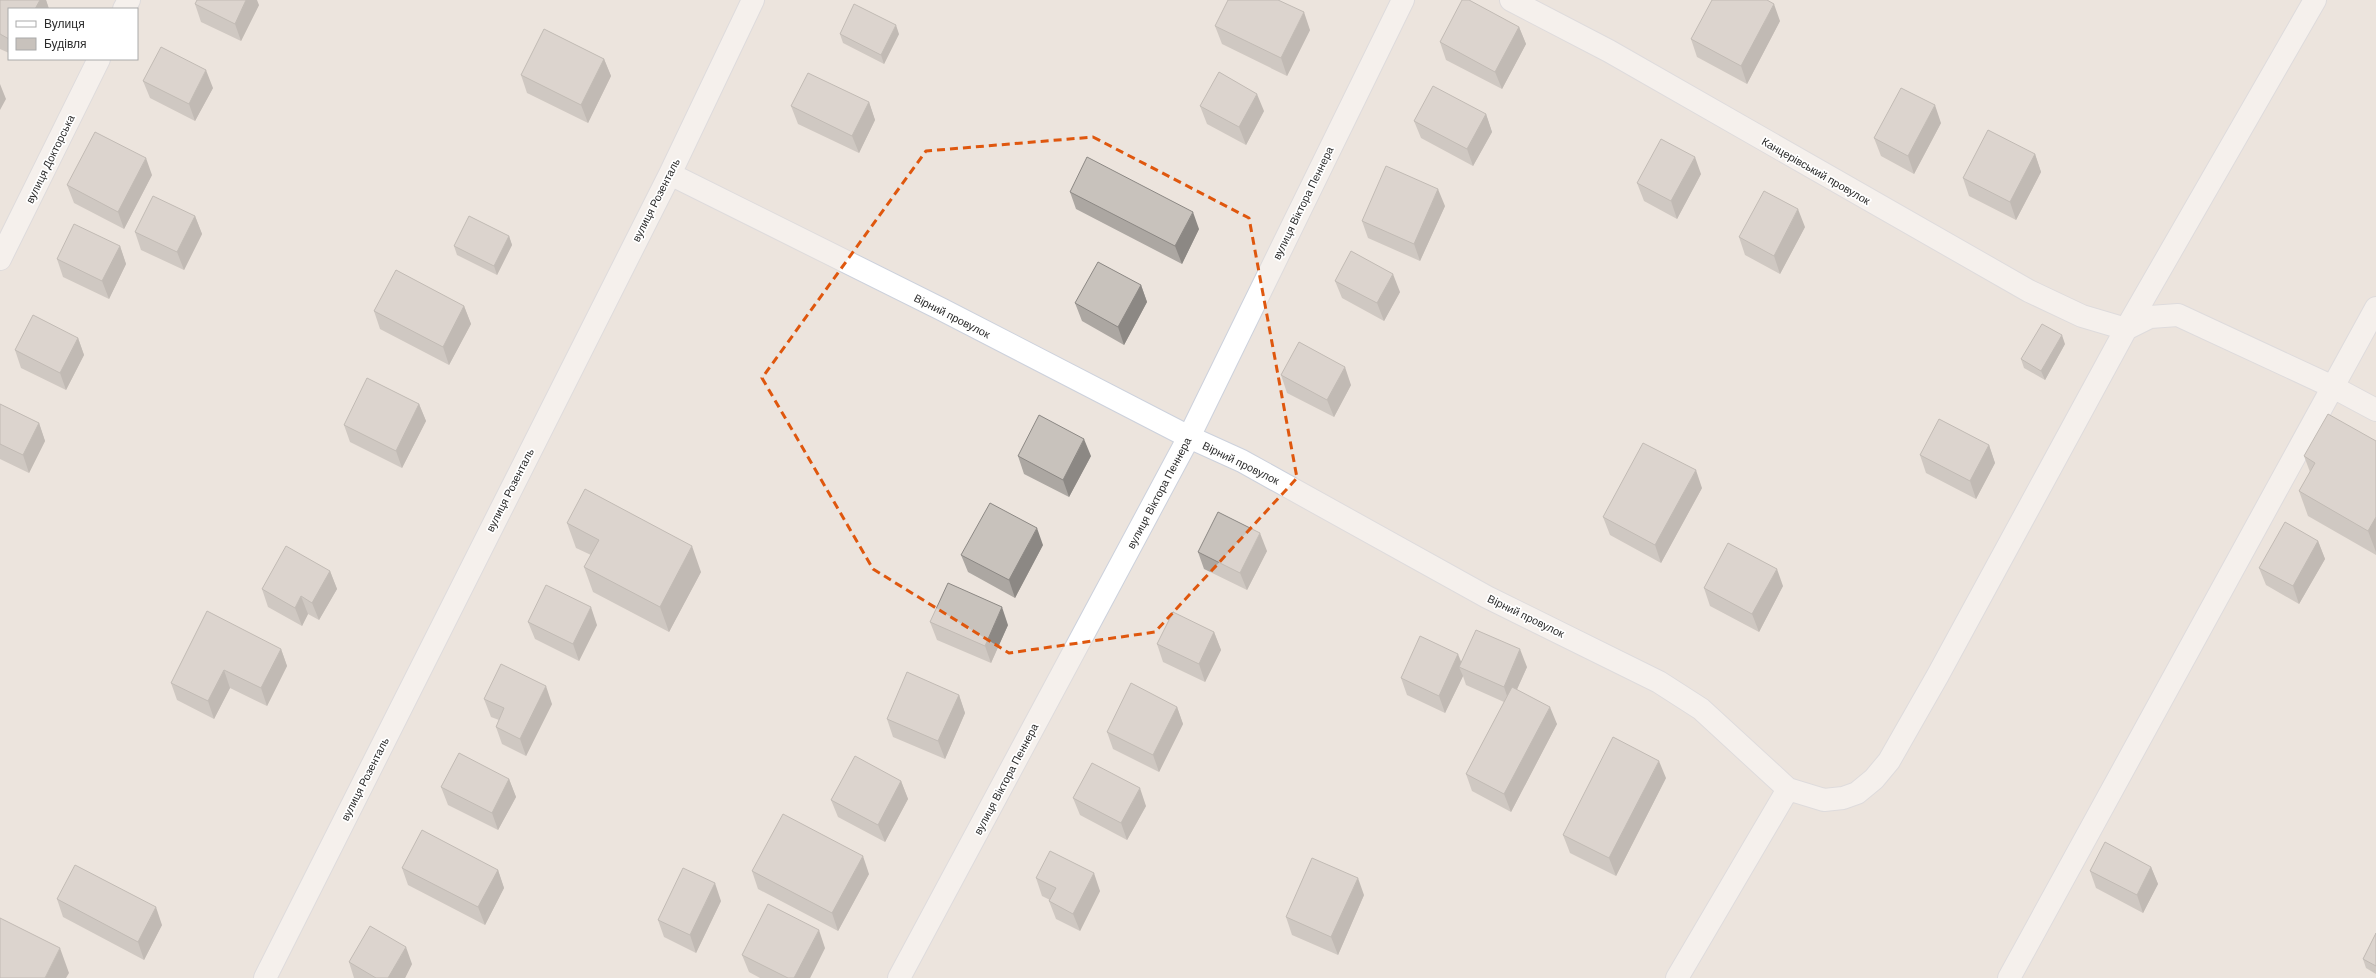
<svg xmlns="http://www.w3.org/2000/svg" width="2376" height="978" font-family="'DM Sans',sans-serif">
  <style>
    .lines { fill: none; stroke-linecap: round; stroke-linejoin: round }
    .minor-casing { stroke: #ccd1dc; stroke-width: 24 }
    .minor { stroke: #fff; stroke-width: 22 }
    .wall { fill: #aca7a2 }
    .shaded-wall { fill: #8c8884 }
    .building { fill: #c8c2bc; stroke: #8c8884 }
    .marked { fill: none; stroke: #df570e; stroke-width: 3; stroke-dasharray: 8 5; stroke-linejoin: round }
    .labels { text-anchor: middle; stroke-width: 3.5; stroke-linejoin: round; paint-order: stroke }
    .street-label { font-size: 11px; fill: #2b2b2b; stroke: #fff }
  </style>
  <rect width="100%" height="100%" fill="#ece4dd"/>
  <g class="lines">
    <g class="minor-casing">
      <path id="minor" d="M1511,0L1609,51L2029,291L2082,316L2126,329
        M124,9L129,0
        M670,174L941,309L1189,437L1242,461L1487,597L1659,682L1701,709L1788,789L1824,800L1843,798L1857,793L1874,779L1889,761L1938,675L2126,329L2315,0
        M0,259L99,59
        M2126,329L2150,317L2178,315L2333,387L2376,410
        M265,978L670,174L753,0
        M899,978L1189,437L1403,0
        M1677,978L1788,789
        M2009,978L2376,308"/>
    </g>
    <use href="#minor" class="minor"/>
  </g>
  <path class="wall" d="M0,0H46L49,9H9V53L0,49Z
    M195,4L259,5L241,41L201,22Z
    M1780,21L1747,84L1697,57L1691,39Z
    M1215,26L1310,30L1287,76L1222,44Z
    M1519,27L1526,44L1502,89L1446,60L1440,42Z
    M840,34H899L884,64L843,43Z
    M604,59L611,76L588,123L527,93L521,75Z
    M143,81L213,88L195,121L150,98Z
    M869,102L875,120L859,153L798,124L791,106Z
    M1200,106L1264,111L1246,145L1207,124Z
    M1486,114L1492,132L1473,166L1421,138L1414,121Z
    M1941,123L1914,174L1881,156L1874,138Z
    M2035,154L2041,172L2016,220L1969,196L1963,178Z
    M1701,174L1677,219L1644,201L1637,183Z
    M152,175L124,229L74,203L67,185Z
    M1070,192L1199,229L1182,264L1076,209Z
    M1445,206L1420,261L1368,238L1362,221Z
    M195,216L202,234L184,270L141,250L135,232Z
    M1805,227L1780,274L1745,255L1739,237Z
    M509,236L512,245L497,275L457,255L454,246Z
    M120,246L126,264L109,299L63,277L57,259Z
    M1335,281L1400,292L1384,321L1342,298Z
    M1141,285L1147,302L1124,345L1082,321L1075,303Z
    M464,306L471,324L449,365L380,329L374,311Z
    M78,338L84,355L66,390L21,368L15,350Z
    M2065,344L2045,380L2024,368L2021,359Z
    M1281,375L1351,385L1334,417L1287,393Z
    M0,404L39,423L45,441L29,473L0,459Z
    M419,404L426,421L402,468L350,442L344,425Z
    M2376,441V555L2308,516L2299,491L2310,472L2304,456Z
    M1989,445L1995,463L1976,499L1926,473L1920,455Z
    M1018,456H1091L1069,497L1024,474Z
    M1702,488L1661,563L1610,535L1603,517Z
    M567,523L701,572L669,632L593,592L584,567L591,555L576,548Z
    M2318,541L2325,559L2299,604L2266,585L2259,568Z
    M1043,545L1015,598L968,572L961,555Z
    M1267,551L1247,590L1204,569L1198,552Z
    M330,571L337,589L319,620L308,614L302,626L268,607L262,589Z
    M1783,586L1759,632L1710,606L1704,588Z
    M528,622L597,625L579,661L535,639Z
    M930,622L1008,625L991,663L937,640Z
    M1214,632L1221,650L1205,682L1163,662L1157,644Z
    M281,649L287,666L267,706L230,688L214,719L177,700L171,683Z
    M1461,662L1527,667L1517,689L1557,724L1511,812L1472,791L1466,774L1504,702L1466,685L1463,676L1445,713L1407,695L1401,678Z
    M959,695L965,713L945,759L893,737L887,719Z
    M484,699L552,704L526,756L502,744L496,727L499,720L491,717Z
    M1177,707L1183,724L1159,772L1113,749L1107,732Z
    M1666,778L1616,876L1570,853L1563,835Z
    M509,779L516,797L498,830L448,805L441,787Z
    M901,781L908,799L885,842L838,817L831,800Z
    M1073,798L1146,806L1127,840L1080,815Z
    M2151,867L2158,884L2143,913L2096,888L2090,871Z
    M402,868L498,870L504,888L485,925L408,885Z
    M752,871L869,874L838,931L758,889Z
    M1036,878L1100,891L1080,931L1056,919L1049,901L1050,900L1042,896Z
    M1364,895L1338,955L1292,935L1286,917Z
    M57,899L162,925L144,960L63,917Z
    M721,901L696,953L664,937L658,920Z
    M2376,933V974L2366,968L2363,959Z
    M825,948L810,978H760L749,972L742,955Z
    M349,962L412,964L405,978H354Z"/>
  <path class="shaded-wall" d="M40,0H46L49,9H35Z
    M246,0H257L259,5L241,41L235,24Z
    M1774,4L1780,21L1747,84L1741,66Z
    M1304,12L1310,30L1287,76L1281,58Z
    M896,25L899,34L884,64L881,55Z
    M1519,27L1526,44L1502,89L1495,72Z
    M604,59L611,76L588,123L581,105Z
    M206,70L213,88L195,121L189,104Z
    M0,84L6,99L0,110Z
    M1257,94L1264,111L1246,145L1239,127Z
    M869,102L875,120L859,153L852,136Z
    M1935,105L1941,123L1914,174L1908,156Z
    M1486,114L1492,132L1473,166L1467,149Z
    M2035,154L2041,172L2016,220L2010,202Z
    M1695,157L1701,174L1677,219L1671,201Z
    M146,158L152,175L124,229L118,212Z
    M1438,189L1445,206L1420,261L1414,244Z
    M1798,209L1805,227L1780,274L1774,256Z
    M1193,212L1199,229L1182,264L1175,246Z
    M195,216L202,234L184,270L177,252Z
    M509,236L512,245L497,275L494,266Z
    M120,246L126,264L109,299L102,281Z
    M1393,274L1400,292L1384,321L1377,303Z
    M1141,285L1147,302L1124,345L1118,327Z
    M464,306L471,324L449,365L443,347Z
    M2062,335L2065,344L2045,380L2041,371Z
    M78,338L84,355L66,390L60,373Z
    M1345,367L1351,385L1334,417L1327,400Z
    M419,404L426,421L402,468L396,451Z
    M39,423L45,441L29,473L23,455Z
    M1084,439L1091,456L1069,497L1063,480Z
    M1989,445L1995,463L1976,499L1970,481Z
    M1696,470L1702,488L1661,563L1655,545Z
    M2376,517V552L2368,531Z
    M1037,528L1043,545L1015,598L1009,580Z
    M1260,533L1267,551L1247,590L1240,573Z
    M2318,541L2325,559L2299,604L2293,586Z
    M692,546L701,572L669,632L660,607Z
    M1777,569L1783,586L1759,632L1752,614Z
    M330,571L337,589L319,620L312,603Z
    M301,596L308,614L302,626L295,608Z
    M591,607L597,625L579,661L573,644Z
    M1002,607L1008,625L991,663L985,646Z
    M1214,632L1221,650L1205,682L1199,664Z
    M281,649L287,666L267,706L261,688Z
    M1520,649L1527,667L1510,705L1504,687Z
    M1458,654L1464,669L1459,667L1463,676L1445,713L1439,696Z
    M224,670L230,688L214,719L208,701Z
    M546,686L552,704L526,756L520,739Z
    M959,695L965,713L945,759L938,741Z
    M1177,707L1183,724L1159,772L1153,755Z
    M1550,707L1557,724L1511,812L1504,794Z
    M1659,761L1666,778L1616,876L1609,858Z
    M509,779L516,797L498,830L492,813Z
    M901,781L908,799L885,842L878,825Z
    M1140,788L1146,806L1127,840L1121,823Z
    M863,856L869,874L838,931L832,913Z
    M2151,867L2158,884L2143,913L2137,895Z
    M498,870L504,888L485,925L478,907Z
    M1094,873L1100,891L1080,931L1073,914Z
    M1358,878L1364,895L1338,955L1331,937Z
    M715,883L721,901L696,953L690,935Z
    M156,907L162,925L144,960L138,942Z
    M819,930L825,948L810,978H794Z
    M406,947L412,964L405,978H388Z
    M60,948L69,973L66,978H45Z"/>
  <path class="building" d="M0,0H40L35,9H9V39L0,34Z
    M197,0H246L235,24L195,4Z
    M1228,0H1278L1304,12L1281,58L1215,26Z
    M1462,0H1469L1519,27L1495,72L1440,42Z
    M1712,0H1767L1774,4L1741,66L1691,39Z
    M854,4L896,25L881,55L840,34Z
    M544,29L604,59L581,105L521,75Z
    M161,47L206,70L189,104L143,81Z
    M1219,72L1257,94L1239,127L1200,106Z
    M808,73L869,102L852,136L791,106Z
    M1433,86L1486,114L1467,149L1414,121Z
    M1901,88L1935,105L1908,156L1874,138Z
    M1988,130L2035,154L2010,202L1963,178Z
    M95,132L146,158L118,212L67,185Z
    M1661,139L1695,157L1671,201L1637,183Z
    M1087,157L1193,212L1175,246L1070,192Z
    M1386,166L1438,189L1414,244L1362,221Z
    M1764,191L1798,209L1774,256L1739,237Z
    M153,196L195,216L177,252L135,232Z
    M469,216L509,236L494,266L454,246Z
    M74,224L120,246L102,281L57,259Z
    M1351,251L1393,274L1377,303L1335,281Z
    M1098,262L1141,285L1118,327L1075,303Z
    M396,270L464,306L443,347L374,311Z
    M33,315L78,338L60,373L15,350Z
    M2042,324L2062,335L2041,371L2021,359Z
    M1299,342L1345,367L1327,400L1281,375Z
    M367,378L419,404L396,451L344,425Z
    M0,404L39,423L23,455L0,444Z
    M2328,414L2376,441V517L2368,531L2299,491L2315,463L2304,456Z
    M1039,415L1084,439L1063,480L1018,456Z
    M1939,419L1989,445L1970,481L1920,455Z
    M1643,443L1696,470L1655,545L1603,517Z
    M585,489L692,546L660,607L584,567L599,540L567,523Z
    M990,503L1037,528L1009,580L961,555Z
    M1218,512L1260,533L1240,573L1198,552Z
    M2285,522L2318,541L2293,586L2259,568Z
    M1728,543L1777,569L1752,614L1704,588Z
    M286,546L330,571L312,603L301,596L295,608L262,589Z
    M948,583L1002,607L985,646L930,622Z
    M546,585L591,607L573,644L528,622Z
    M207,611L281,649L261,688L224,670L208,701L171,683Z
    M1173,612L1214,632L1199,664L1157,644Z
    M1476,630L1520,649L1504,687L1459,667Z
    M1420,636L1458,654L1439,696L1401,678Z
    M501,664L546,686L520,739L496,727L504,708L484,699Z
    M907,672L959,695L938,741L887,719Z
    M1131,683L1177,707L1153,755L1107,732Z
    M1512,687L1550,707L1504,794L1466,774Z
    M1613,737L1659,761L1609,858L1563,835Z
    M459,753L509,779L492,813L441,787Z
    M855,756L901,781L878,825L831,800Z
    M1092,763L1140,788L1121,823L1073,798Z
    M783,814L863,856L832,913L752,871Z
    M422,830L498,870L478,907L402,868Z
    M2105,842L2151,867L2137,895L2090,871Z
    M1050,851L1094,873L1073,914L1049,901L1056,888L1036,878Z
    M1312,858L1358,878L1331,937L1286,917Z
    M75,865L156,907L138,942L57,899Z
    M683,868L715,883L690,935L658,920Z
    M768,904L819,930L794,978H788L742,955Z
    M0,918L60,948L45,978H0Z
    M370,926L406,947L388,978H376L349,962Z
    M2376,933V966L2363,959Z"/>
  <path d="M0 0H2376V978H0ZM1093,137L1249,218L1297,478L1155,632L1009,653L873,569L762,378L926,151Z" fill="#ece4dd" fill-opacity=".55" fill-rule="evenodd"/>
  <path class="marked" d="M1093,137L1249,218L1297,478L1155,632L1009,653L873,569L762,378L926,151Z"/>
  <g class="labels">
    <g class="street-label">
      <text transform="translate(50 159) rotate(-64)" y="4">вулиця Докторська</text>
      <text transform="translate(1816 171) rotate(30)" y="4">Канцерівський провулок</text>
      <text transform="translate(656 200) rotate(-63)" y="4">вулиця Розенталь</text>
      <text transform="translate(1303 203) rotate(-64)" y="4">вулиця Віктора Пеннера</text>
      <text transform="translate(952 316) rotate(27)" y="4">Вірний провулок</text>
      <text transform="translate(1241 463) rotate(26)" y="4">Вірний провулок</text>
      <text transform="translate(510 490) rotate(-63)" y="4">вулиця Розенталь</text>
      <text transform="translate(1159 493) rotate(-62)" y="4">вулиця Віктора Пеннера</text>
      <text transform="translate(1526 616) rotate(26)" y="4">Вірний провулок</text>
      <text transform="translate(365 779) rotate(-63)" y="4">вулиця Розенталь</text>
      <text transform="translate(1006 779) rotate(-62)" y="4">вулиця Віктора Пеннера</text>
    </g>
  </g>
  <rect x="8" y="8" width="130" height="52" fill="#ffffff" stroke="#aaaaaa"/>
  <rect x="16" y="21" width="20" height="6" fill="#ffffff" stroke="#aaaaaa"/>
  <text x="44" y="28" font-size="12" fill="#2b2b2b">Вулиця</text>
  <rect x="16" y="38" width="20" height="12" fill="#c8c2bc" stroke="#aaaaaa"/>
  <text x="44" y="48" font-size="12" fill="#2b2b2b">Будівля</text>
</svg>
